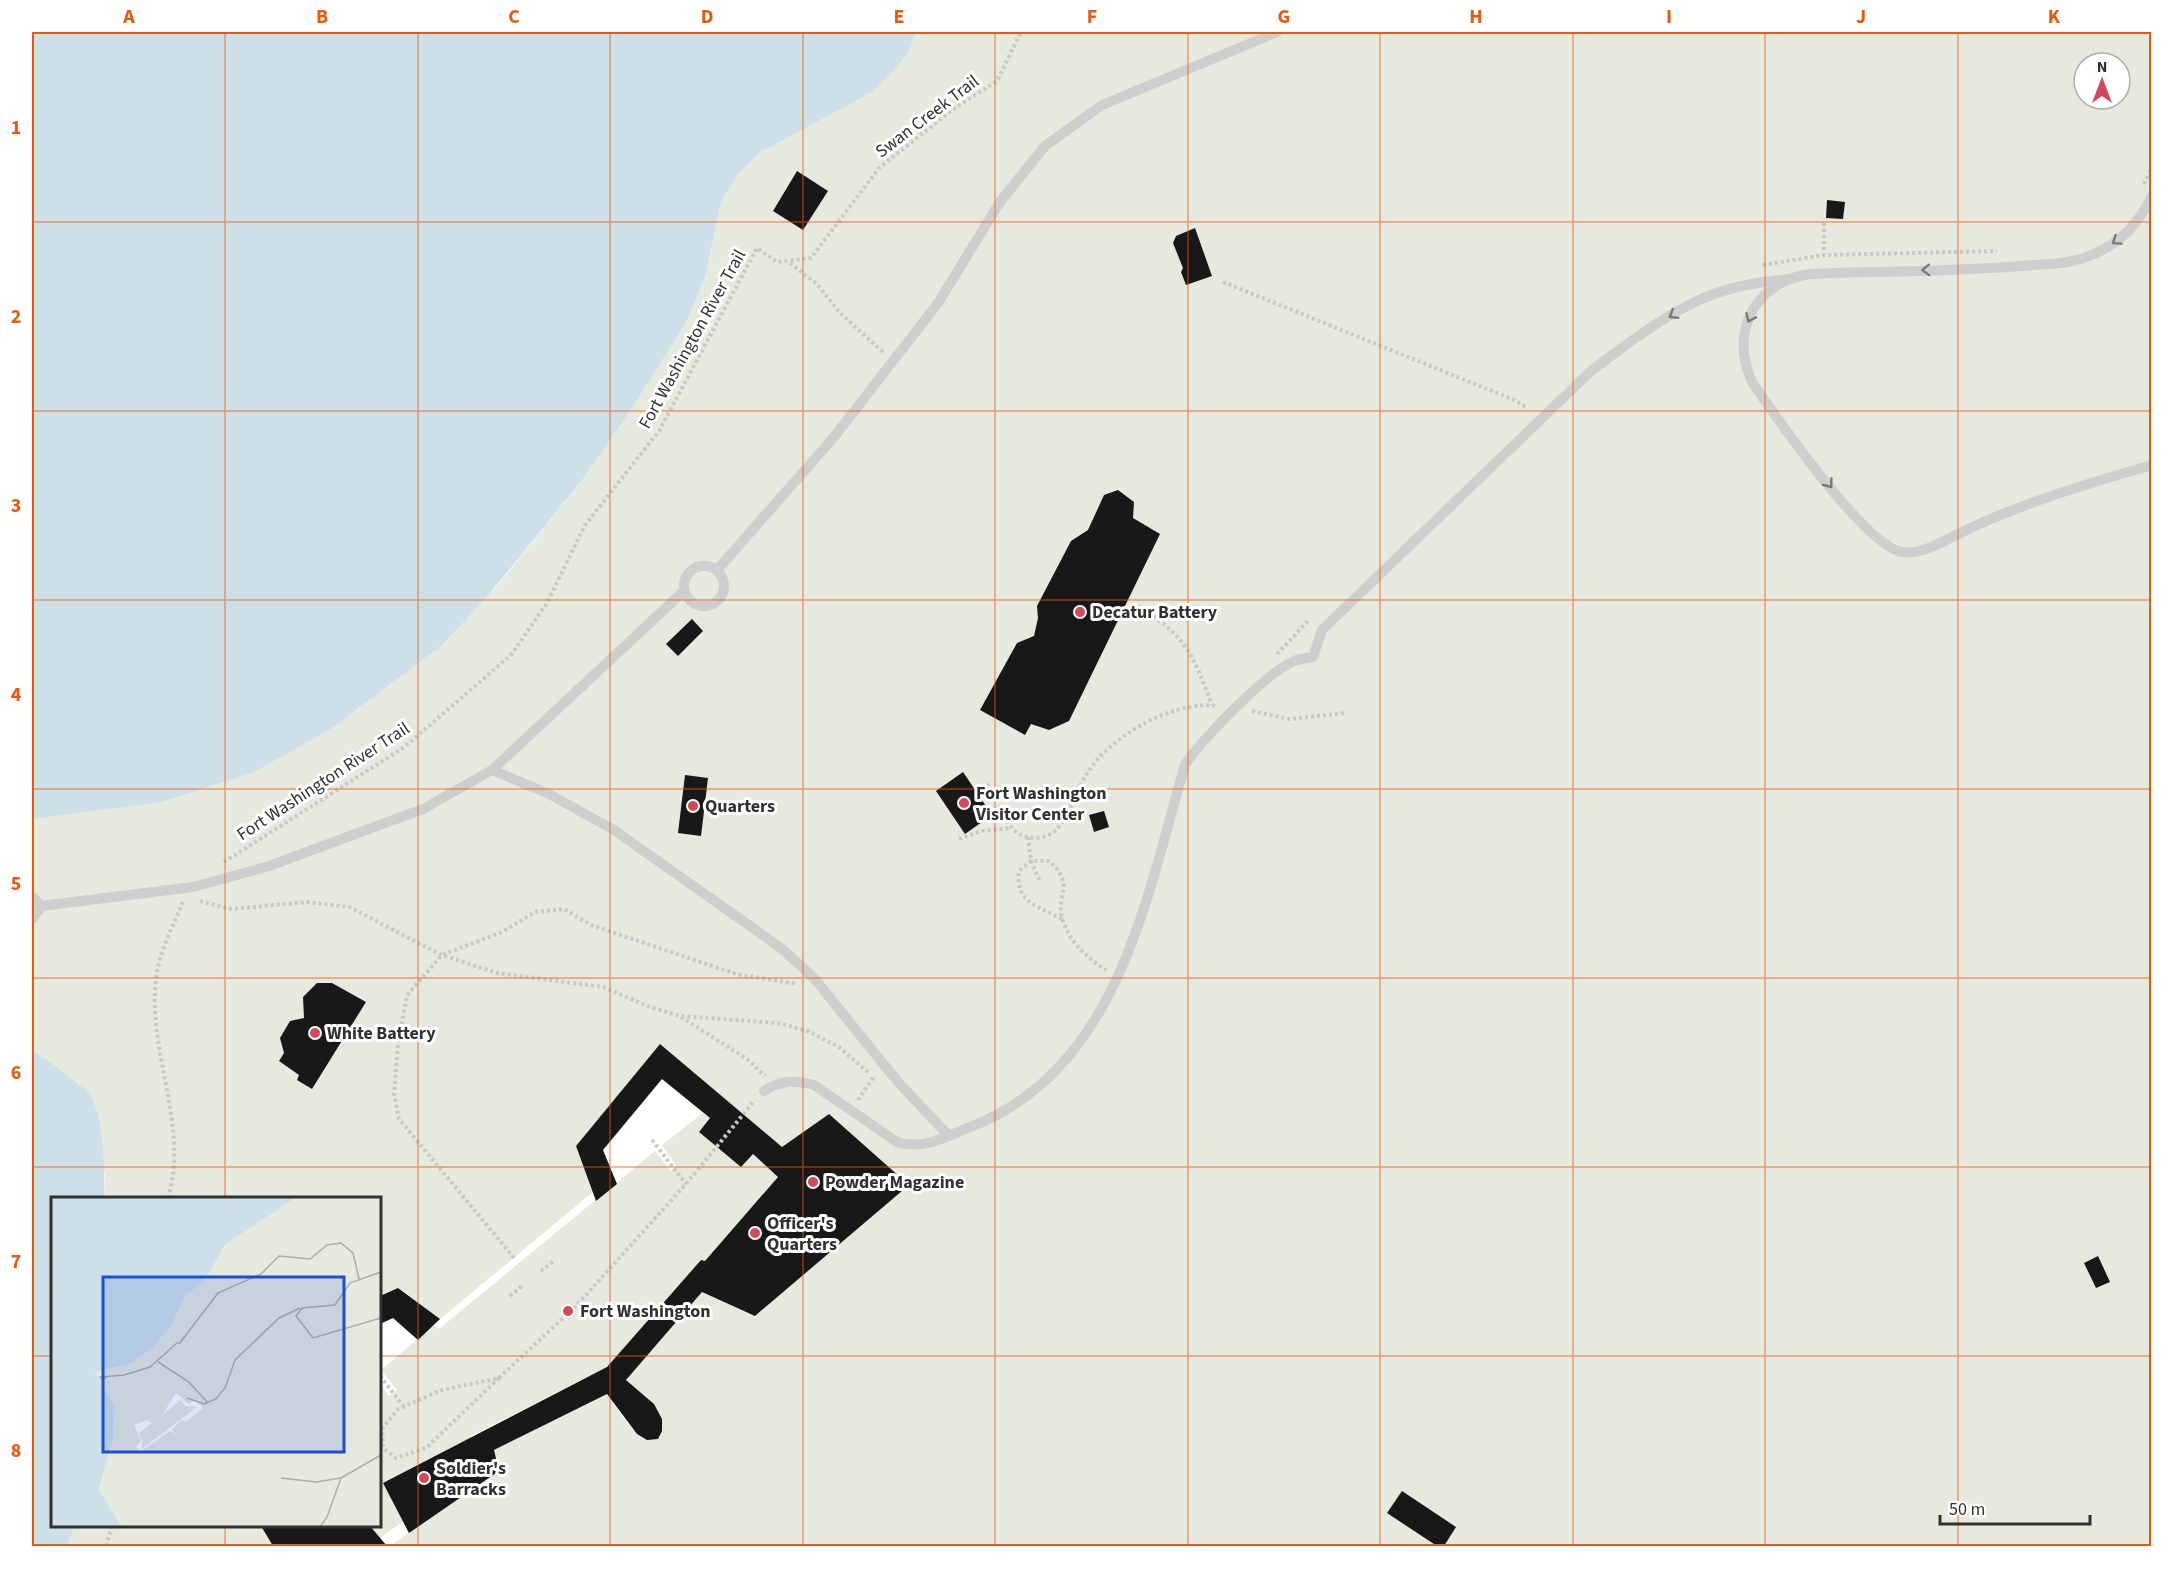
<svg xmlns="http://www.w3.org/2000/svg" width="2183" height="1578" font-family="'Source Sans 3',sans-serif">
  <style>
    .green { fill: #e5e9de; fill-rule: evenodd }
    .water { fill: #cde0e8 }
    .building { fill: #181818 }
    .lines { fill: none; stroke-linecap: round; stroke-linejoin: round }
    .path { stroke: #c8c8c8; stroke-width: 4; stroke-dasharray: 3 3; stroke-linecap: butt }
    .lane { stroke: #cecece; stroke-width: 10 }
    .oneway { stroke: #787878 }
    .grid { fill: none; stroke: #e8590c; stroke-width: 1.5; stroke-opacity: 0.55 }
    .poi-dot { fill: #d4485c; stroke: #fff; stroke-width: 2 }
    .labels { text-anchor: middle; stroke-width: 6; stroke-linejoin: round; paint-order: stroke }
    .street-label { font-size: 18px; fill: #313131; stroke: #fff }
    .poi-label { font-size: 18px; font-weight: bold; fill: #313131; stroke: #fff; text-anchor: start }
    .inset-river { fill: none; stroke: #cde0e8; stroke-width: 3 }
    .inset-road { fill: none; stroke: #adadad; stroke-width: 1.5 }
    .view { fill: #1d4ed8; fill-opacity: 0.15; stroke: #1d4ed8; stroke-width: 3 }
    .inset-edge { fill: none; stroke: #313131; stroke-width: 3 }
    .neatline { fill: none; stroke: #e8590c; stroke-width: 2 }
    .grid-label { font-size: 20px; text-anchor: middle; font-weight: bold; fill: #e8590c }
  </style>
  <rect width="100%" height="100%" fill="#fff"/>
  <path class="green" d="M916,32H2151V1546H390L499,1471L494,1450L607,1394C620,1412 633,1441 658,1439C672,1413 643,1395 626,1380L702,1292L755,1316L909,1185L829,1114L782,1147L660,1044L576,1146L593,1192L440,1319L399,1288L380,1296V1198H104L105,1176L90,1095L32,1049V819L53,814L493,591L583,479L631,410L687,321L705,278L721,202L739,173L759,153L871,93L911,47ZM2084,63H2120V99H2084Z
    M703,1113L710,1118L699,1132L741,1167L753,1154L782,1179L728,1271L701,1260L607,1367L471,1436L476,1469L369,1546H345L337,1532L345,1526H380V1383L389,1396L397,1390L381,1370L434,1325L439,1329L655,1151L671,1171L677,1167L662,1145Z
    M74,1526H301L313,1546H68Z"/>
  <path class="water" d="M32,32H916L911,47L894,70L871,93L759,153L739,173L721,202L705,278L687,321L631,410L583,479L492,591L442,645L329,730L252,773L161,802L32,819Z
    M32,1049C43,1058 85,1086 91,1096C104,1120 105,1171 104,1198H52V1526H74L68,1546H32Z"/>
  <path class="building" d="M797,171L828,191L803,230L773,211Z
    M1827,200L1845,202L1843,219L1826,218Z
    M1195,228L1212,276L1186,285L1181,272L1183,268L1173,243L1176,236Z
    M1118,490L1134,502L1133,518L1160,534L1069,721L1049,730L1031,724L1025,735L980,710L1017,643L1034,636L1038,618L1037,606L1071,541L1088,530L1104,495Z
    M692,619L703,631L678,656L666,644Z
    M963,772L992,815L965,834L936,791Z
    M685,775L708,778L701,836L678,833Z
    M1104,811L1109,827L1094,832L1089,815Z
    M317,983H332L366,1002L312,1089L297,1080L299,1075L279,1061L284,1053L280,1038L290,1021L304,1018L303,997Z
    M660,1044L782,1147L829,1114L909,1185L755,1316L702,1292L626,1380L654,1404L662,1419V1431L658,1439L647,1440L637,1434L607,1394L494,1450L499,1471L409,1533L383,1483L607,1367L701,1260L705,1261L778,1177L753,1154L741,1167L699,1132L710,1118L662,1079L603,1150L617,1184L596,1201L576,1146Z
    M2098,1256L2110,1282L2096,1288L2084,1263Z
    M398,1288L440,1319L418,1340L393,1318L380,1324V1296Z
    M1402,1491L1456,1527L1444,1546H1437L1387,1513Z
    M261,1526H370L387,1546H273Z"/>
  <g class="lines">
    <path class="path" d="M2144,184L2152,167
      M1824,223V255
      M790,263L817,284L840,313L884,353
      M1763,265L1824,255L1997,251
      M1223,282L1512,399L1528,408
      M1138,606C1187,637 1192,653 1212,705
      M1277,654L1309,620
      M1252,711L1289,719L1346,713
      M987,784C996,796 1004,819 1012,828C1023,841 1046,841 1057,829C1071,813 1076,790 1088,772C1111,736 1173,700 1217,706
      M1028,837L1031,861L1040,882
      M959,839L981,831L1011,828
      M224,862L403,748L511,655L547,603L585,525L659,431L757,248L777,262L811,258L879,168L952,110L997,81L1021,32
      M200,901L231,909L307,902L349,907L442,955L497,973L603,987L650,1007L680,1016L778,1023L808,1031L839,1047L869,1073
      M1062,919C1038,906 1015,903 1019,871L1031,861H1049C1077,885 1054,896 1063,921C1070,942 1087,958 1106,970
      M681,1017L747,1059L765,1076
      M858,1100L874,1076
      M652,1140L686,1184
      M168,1198C191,1123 142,1043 158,967C163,945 174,923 183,902
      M514,1258L399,1119L394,1094L398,1043L407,995L442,955L502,932L535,912L564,909L591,925L736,974L797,984
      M541,1271L554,1261
      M510,1296L523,1285
      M380,1376L404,1407
      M499,1378L426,1448L396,1458L383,1448L382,1429L398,1409L442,1390L499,1378L577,1305L686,1184L755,1100
      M106,1546L112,1526"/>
    <path class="lane" d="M2152,196C2139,222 2123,241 2096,253C2072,265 2046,264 2020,266C1950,272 1880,271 1810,274C1755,282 1729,331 1752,382C1776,417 1865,546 1902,552C1922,555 1941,542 1958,534C2019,504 2086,484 2152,465
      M684 586a20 20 0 1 1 40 0a20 20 0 1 1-40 0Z
      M718,569L834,437L938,303L1000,202L1045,146L1102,105L1277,32
      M492,770L549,794L614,830L781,948L814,978L898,1082L949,1136
      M32,896L41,906
      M41,906L193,887L269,866L423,809L492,770L684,591
      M32,920L41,906
      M764,1091C781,1080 795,1080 814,1085L897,1142C923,1150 946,1137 970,1127C1118,1071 1146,898 1185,765C1202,739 1266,673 1294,661C1299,659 1307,658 1313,657L1322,630L1591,371C1635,338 1686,297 1742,286C1757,282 1773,281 1788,279"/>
  </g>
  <defs><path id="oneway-chevron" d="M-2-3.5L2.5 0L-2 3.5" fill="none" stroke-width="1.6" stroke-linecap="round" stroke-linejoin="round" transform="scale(1.5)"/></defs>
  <g class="oneway">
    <use href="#oneway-chevron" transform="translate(2116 241) rotate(146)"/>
    <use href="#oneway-chevron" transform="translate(1926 270) rotate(178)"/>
    <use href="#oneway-chevron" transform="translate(1673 315) rotate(148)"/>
    <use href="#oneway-chevron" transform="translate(1750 318) rotate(114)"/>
    <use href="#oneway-chevron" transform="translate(1829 484) rotate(53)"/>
  </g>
  <path class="grid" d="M225,32V1198M418,32V1546M610,32V1546M803,32V1546M995,32V1546M1188,32V1546M1380,32V1546M1573,32V1546M1765,32V1546M1958,32V1546M32,222H2152M32,411H2152M32,600H2152M32,789H2152M32,978H2152M32,1167H2152M32,1356H52M380,1356H2152M225,1526V1546"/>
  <g class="poi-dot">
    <circle cx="1080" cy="612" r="6"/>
    <circle cx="964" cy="803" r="6"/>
    <circle cx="693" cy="806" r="6"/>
    <circle cx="315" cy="1033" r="6"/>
    <circle cx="813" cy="1182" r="6"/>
    <circle cx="755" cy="1233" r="6"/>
    <circle cx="568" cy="1311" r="6"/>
    <circle cx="424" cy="1478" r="6"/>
  </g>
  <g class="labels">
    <g class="street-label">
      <text transform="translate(927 116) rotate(-37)" y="6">Swan Creek Trail</text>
      <text transform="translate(692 339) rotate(-61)" y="6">Fort Washington River Trail</text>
      <text transform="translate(323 781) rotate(-33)" y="6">Fort Washington River Trail</text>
    </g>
    <g class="poi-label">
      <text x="1092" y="618">Decatur Battery</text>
      <text x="976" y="799">Fort Washington<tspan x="976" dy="21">Visitor Center</tspan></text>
      <text x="705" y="812">Quarters</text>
      <text x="327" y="1039">White Battery</text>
      <text x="825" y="1188">Powder Magazine</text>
      <text x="767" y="1229">Officer's<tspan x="767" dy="21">Quarters</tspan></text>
      <text x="580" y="1317">Fort Washington</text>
      <text x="436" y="1474">Soldier's<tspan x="436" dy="21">Barracks</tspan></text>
    </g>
  </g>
  <g transform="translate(51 1197)">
    <rect width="330" height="330" fill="#fff"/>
    <path d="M246,0H330V330H71L48,292L62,242L64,210L44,175L58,170L122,126L134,99L153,85L174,48ZM125,196L138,207L144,203L152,211L135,225L130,223L121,233L125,239L119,234L89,255L85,249L90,244L83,228L96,223L101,226L88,236L91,243V252L146,210L134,209L130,203L111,218Z" fill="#e5e9de" fill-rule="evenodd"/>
    <path d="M0,0H246L174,48L153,85L134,99L122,126L101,151L80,166L44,175L64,210L62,242L48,292L71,330H0Z" fill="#cde0e8"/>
    <path class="inset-river" d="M0,160L79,0"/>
    <path class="inset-road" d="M330,75L299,86L284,108L251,111L245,119L262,141L330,121M131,143L128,147L167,96L210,77L228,59L259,62L276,48L290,46L302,56L308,82M107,165L138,185L157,206M56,180L52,183L49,180L73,178L99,170L127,145M136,201L153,207L165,202L174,191L184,163L228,121L249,111M230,281L265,285L290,281L330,258M269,330L276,320L290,281"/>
    <path class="view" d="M52,80H293V255H52Z"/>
    <rect width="330" height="330" class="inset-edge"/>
  </g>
  <rect width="2183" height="1578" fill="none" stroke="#ffffff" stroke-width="66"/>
  <g transform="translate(2102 81)"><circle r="28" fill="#ffffff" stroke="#adadad" stroke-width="1.5"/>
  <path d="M0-4.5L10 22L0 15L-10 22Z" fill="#d4485c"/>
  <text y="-9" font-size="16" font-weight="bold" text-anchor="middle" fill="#313131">N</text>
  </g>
  <path d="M1940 1515v9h150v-9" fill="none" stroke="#313131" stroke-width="3"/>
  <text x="1949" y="1515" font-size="18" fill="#313131" stroke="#ffffff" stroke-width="4.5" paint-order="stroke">50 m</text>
  <rect x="33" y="33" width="2117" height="1512" class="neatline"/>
  <g class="grid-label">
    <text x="129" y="23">A</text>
    <text x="322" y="23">B</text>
    <text x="514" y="23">C</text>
    <text x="707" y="23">D</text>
    <text x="899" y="23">E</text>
    <text x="1092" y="23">F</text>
    <text x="1284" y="23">G</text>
    <text x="1476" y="23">H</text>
    <text x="1669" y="23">I</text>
    <text x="1861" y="23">J</text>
    <text x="2054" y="23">K</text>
    <text x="16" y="134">1</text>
    <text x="16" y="323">2</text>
    <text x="16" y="512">3</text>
    <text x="16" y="701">4</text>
    <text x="16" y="890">5</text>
    <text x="16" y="1079">6</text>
    <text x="16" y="1268">7</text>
    <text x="16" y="1457">8</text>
  </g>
</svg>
